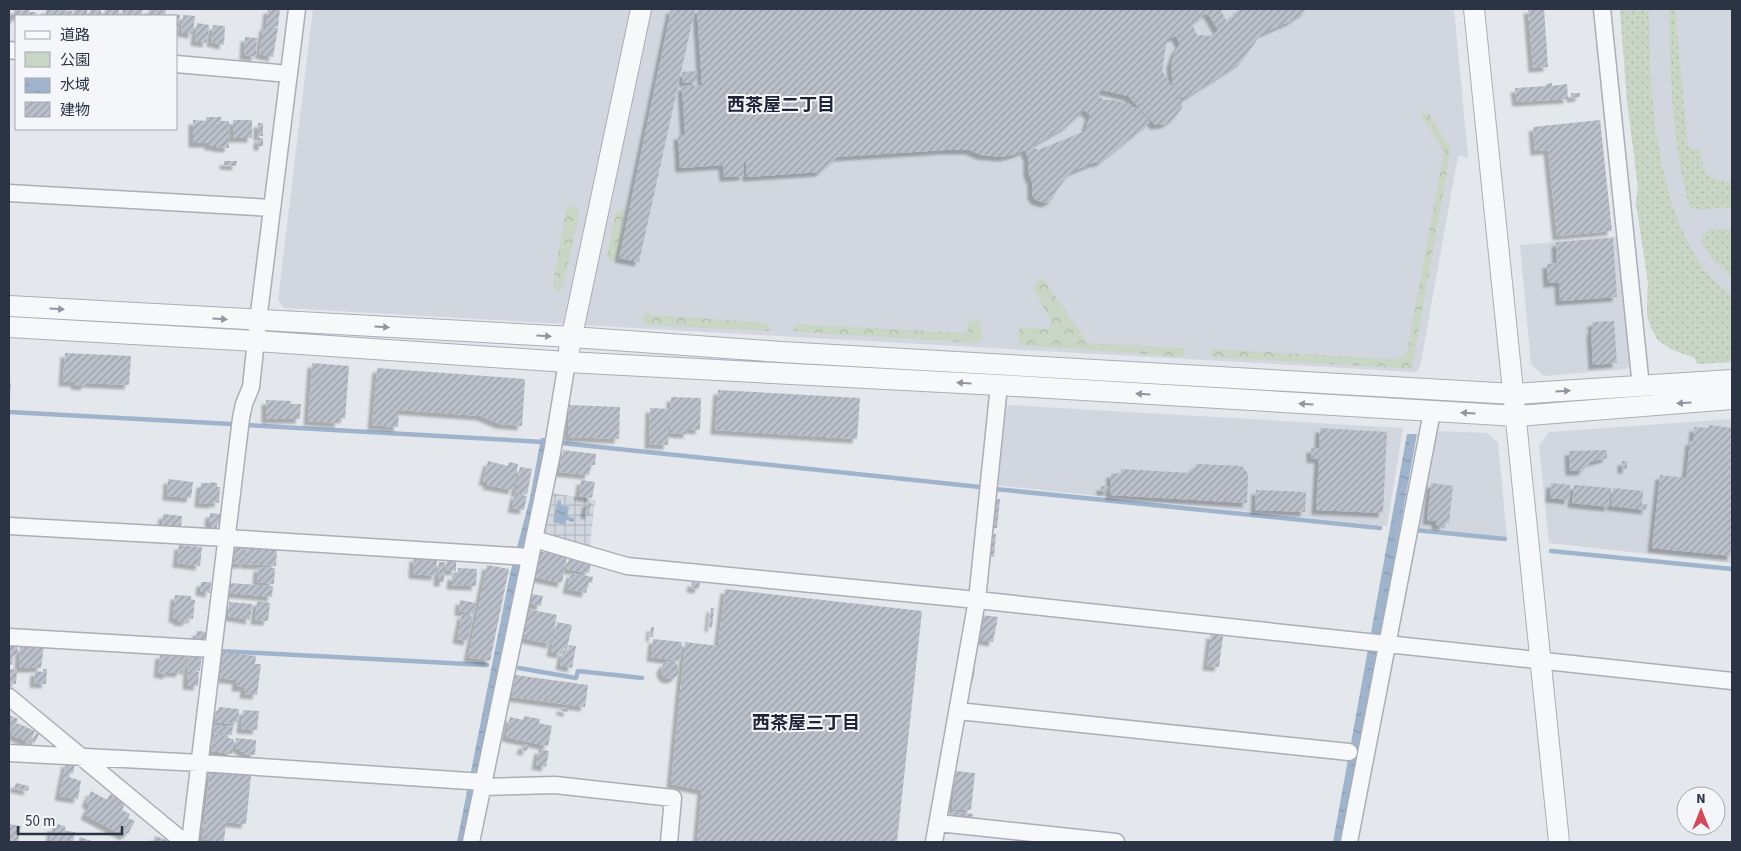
<svg xmlns="http://www.w3.org/2000/svg" width="1741" height="851" font-family="'Source Sans 3','Noto Sans JP',sans-serif">
  <style>
    .built { fill: #d2d6de }
    .industrial { fill: url(#industrial-grid) }
    .green { fill: url(#green-dots) }
    .forest { fill: url(#forest-crowns) }
    .water { fill: url(#water-ripples) }
    .lines { fill: none; stroke-linecap: round; stroke-linejoin: round }
    .stream { stroke: #9fb4cc; stroke-width: 4.5 }
    .building { fill: url(#building-hatch); fill-rule: evenodd; filter: url(#shadow) }
    .minor-casing { stroke: #a9aeb7; stroke-width: 19 }
    .tertiary-casing { stroke: #a9aeb7; stroke-width: 22 }
    .minor { stroke: #f7f8fa; stroke-width: 16 }
    .tertiary { stroke: #f7f8fa; stroke-width: 20 }
    .oneway { fill: #9196a0 }
    .labels { text-anchor: middle; stroke-width: 4; stroke-linejoin: round; paint-order: stroke }
    .neighbourhood-label { font-size: 18px; font-weight: bold; fill: #1d2536; stroke: #f4f6f9 }
  </style>
  <defs>
    <pattern id="industrial-grid" width="8" height="8" patternUnits="userSpaceOnUse" patternTransform="scale(1.25)"><rect width="8" height="8" fill="#d2d6de"/><path d="M0 4h8M4 0v8" fill="none" stroke="#b4b8c0"/></pattern>
    <pattern id="green-dots" width="8" height="8" patternUnits="userSpaceOnUse" patternTransform="scale(1.25)"><rect width="8" height="8" fill="#c9d6c5"/><path d="M2 2h.1M6 6h.1" fill="none" stroke="#adb8ab" stroke-width="1.8" stroke-linecap="round"/></pattern>
    <pattern id="forest-crowns" width="20" height="18" patternUnits="userSpaceOnUse" patternTransform="scale(1.25)"><rect width="20" height="18" fill="#c9d6c5"/><path d="M2 6a3 3 0 1 1 6 0M12 15a3 3 0 1 1 6 0" fill="none" stroke="#adb8ab"/></pattern>
    <pattern id="water-ripples" width="26" height="14" patternUnits="userSpaceOnUse" patternTransform="scale(1.25)"><rect width="26" height="14" fill="#9fb4cc"/><path d="M2 4q2-2 4 0t4 0M15 11q2-2 4 0t4 0" fill="none" stroke="#8293a7"/></pattern>
    <pattern id="building-hatch" width="6" height="6" patternUnits="userSpaceOnUse" patternTransform="scale(1.25)"><rect width="6" height="6" fill="#bbc0ca"/><path d="M-1 1l2-2M0 6l6-6M5 7l2-2" fill="none" stroke="#989da6"/></pattern>
    <filter id="shadow"><feDropShadow dx="-4.5" dy="4.5" stdDeviation="1" flood-color="#0004"/></filter>
  </defs>
  <rect width="100%" height="100%" fill="#e4e7ec"/>
  <path class="built" d="M313,9H1454L1468,157L1458,156L1420,367L1416,372L284,308L278,300Z
    M1620,9H1732V362L1697,364L1695,358L1671,349L1658,340L1651,328L1647,315L1648,282L1636,203L1638,187L1627,100Z
    M1618,236L1630,365L1626,369L1544,376L1531,364L1520,245Z
    M1009,405L1403,428L1387,526L995,485L1002,410Z
    M1732,419V563L1549,543L1539,446L1549,432Z
    M1437,431L1487,433L1498,443L1507,538L1415,528L1432,435Z"/>
  <path class="industrial" d="M552,493L595,500L590,546L545,535L542,531Z"/>
  <path class="green" d="M1620,9H1649C1649,88 1655,196 1700,263C1708,275 1720,286 1732,295V362L1697,364L1695,358L1671,349L1658,340L1651,328L1647,315L1648,282L1636,203L1638,187L1627,100Z
    M1669,9H1677L1676,22L1688,146L1692,149H1701C1702,172 1707,181 1732,182V207L1695,210L1689,206C1672,142 1670,74 1669,9Z
    M1711,229H1732V279C1723,269 1697,248 1703,234Z"/>
  <path class="forest" d="M1422,113L1429,114L1451,149L1412,369L1211,357V349L1397,359L1407,352L1444,151L1421,116Z
    M573,206L577,208L579,214L563,287L561,291H556L553,286V282L566,210L567,208Z
    M621,209L625,210V212L617,258L611,261L608,259L607,256L616,212Z
    M1040,278L1044,280L1088,343L1184,348L1186,350L1184,357L1020,345L1018,342L1019,329L1022,327L1047,329L1050,327L1051,322L1034,290V286Z
    M644,314L766,323L772,328L768,331L646,325L642,320Z
    M970,321H979L982,326V338L976,343L800,332L794,331L793,327L796,324L967,333L968,322Z"/>
  <path class="water" d="M1407,434H1417L1343,842H1333Z
    M541,438H547C517,573 491,708 463,842H457L510,574L530,498Z
    M558,500L561,501V505L569,507L567,516L574,518L573,522L566,520L565,525L553,522Z"/>
  <g class="lines">
    <path class="stream" d="M9,412L231,424
      M247,425L544,442
      M561,443L980,487
      M995,489L1380,528
      M1415,530L1505,539
      M1551,551L1732,569
      M219,651L487,665
      M519,668L576,678L578,671L642,678"/>
  </g>
  <path class="building" d="M16,9L23,11V9H30L29,12H36L35,16H16V19H13L14,10Z
    M46,9L73,11L72,16H46Z
    M74,9H87V16H74Z
    M90,9H101V16H90Z
    M105,9H119V16H104Z
    M123,9H143L142,16H122Z
    M149,9H162L166,10L165,16H148Z
    M268,9H280L278,27L266,26Z
    M671,9H695L639,262L619,258Z
    M697,9H1223L1221,11L1227,22L1239,9H1308L1291,21L1261,34L1241,62L1185,98L1179,97L1182,102V108L1174,118L1165,124L1155,125L1128,96L1102,90L1097,95L1104,100H1113L1130,104L1133,107L1138,108L1150,122L1100,162L1093,163L1071,172L1058,188L1052,200L1045,203L1036,200L1032,195V182L1028,172V157L1025,150L1016,154L1003,157L981,155L970,150H945L837,157L820,172L747,177L746,163H743L744,176L724,177L723,165L680,168L678,135H685L682,86L702,85ZM1207,12L1218,30L1213,36L1197,35L1192,24ZM1176,36L1180,44L1175,52L1171,64L1173,88L1162,71L1167,39ZM1084,110L1090,115L1085,131L1038,150L1032,146L1067,126Z
    M1528,9H1544L1548,67L1533,68Z
    M168,14L180,15L178,34L176,33V16H168Z
    M183,15L195,16L193,34L181,32Z
    M197,23L209,25L207,43L195,41Z
    M213,25L225,26L224,45L211,42Z
    M264,26L278,28L273,57L259,54Z
    M245,37L257,38L256,57L244,55Z
    M697,71V82L683,83L682,72Z
    M1552,83V86L1567,84L1568,99L1517,102L1515,88L1546,86V84Z
    M1571,93H1580V97L1571,98Z
    M206,117H221V121H229V148L216,147V146H209V143H193V120L206,121Z
    M233,120H252V138H233Z
    M1600,120L1612,231L1557,236L1548,150L1535,151L1533,127Z
    M258,123H263V136H258Z
    M258,138H263V146H258Z
    M224,161H237L236,166L224,165Z
    M1613,238L1617,297L1560,301L1559,282L1548,283L1547,264L1557,263L1556,242Z
    M1614,321L1617,363L1593,365L1591,330H1593L1592,322Z
    M65,353L131,356L129,385L86,383L85,386L75,385V382H63Z
    M312,363L349,366L345,419L339,418V423L308,421Z
    M377,368L525,379L522,426L500,424L481,416L399,410L398,427L372,425Z
    M9,383H11L10,397H9Z
    M718,390L860,398L857,439L715,430Z
    M671,397L701,398L700,430L688,429V434L670,433Z
    M266,400L291,401V404H301L300,419H266Z
    M569,405L620,407L619,439L568,437Z
    M650,408L670,409L668,445L649,444Z
    M1709,425L1732,428V556L1652,548L1660,475L1686,478L1690,441H1693L1694,427L1709,428Z
    M1320,428L1387,432L1383,513L1316,510L1319,459L1311,458V448L1319,449Z
    M563,450L596,454L595,465H591L589,475L559,472Z
    M1607,450V458L1590,462L1582,471H1570L1569,451Z
    M488,461L508,466L509,462L518,464L513,490L487,485L488,482L483,481Z
    M1622,461H1627V469H1622Z
    M1197,464L1242,466L1248,474L1247,503L1110,495L1111,473L1121,474V469L1189,473Z
    M520,467L532,469L527,494L515,492Z
    M168,479L193,482L191,498L167,496Z
    M581,480L595,482L592,498L579,496Z
    M210,482L217,483V487H220L219,503L214,502L213,504L199,503L201,483H210Z
    M1431,483L1453,486L1449,523L1444,522V526L1436,525V521L1427,520Z
    M1551,483L1570,485L1569,500L1550,498Z
    M1574,485L1611,488L1609,507L1572,503Z
    M1101,486L1109,487L1108,491H1101Z
    M1613,488L1643,491L1642,504H1647L1646,510L1611,506Z
    M1256,490L1306,492L1305,512L1255,510Z
    M515,494L527,496L524,510L512,508Z
    M994,499H1000L997,528H992Z
    M587,502L591,503L589,515L585,514Z
    M210,513L221,514L220,524H217V529L211,528V523H209Z
    M163,514L182,516L181,527L162,525Z
    M991,534H996L994,557L989,556Z
    M236,544L246,545L244,564L230,563L231,549Z
    M179,545L202,547L200,566L177,563Z
    M247,545L277,547L276,566L245,564Z
    M539,551L567,557L562,583L534,577Z
    M414,557L437,559L436,576L413,574Z
    M569,558L591,562L589,573L566,569Z
    M447,560L456,561V571L446,570Z
    M439,562H445L444,582H438Z
    M487,565L509,569L490,661L468,657Z
    M258,567L275,568L274,584L257,582Z
    M458,568L477,569L476,586L451,585L452,575L458,576Z
    M571,573L593,577L592,583L589,582L586,593L567,589Z
    M201,582H211L210,593L200,591Z
    M692,582L700,583L699,589L691,588Z
    M229,583L273,586L272,597L228,593Z
    M725,589L922,611L897,842H697L702,790L671,784L685,642L718,646Z
    M531,594L543,596L541,606L529,603Z
    M175,595L191,596V599L195,600L193,619L188,618L187,622L178,621V619L173,618Z
    M460,600L476,603L474,614L459,611Z
    M257,601L270,603L268,621L255,620Z
    M229,602L252,604L250,620L228,616Z
    M711,608H714L712,628L709,627Z
    M528,609L557,615L551,644L522,638Z
    M462,614L473,617L468,641L457,639Z
    M981,615L998,617L993,642L976,639Z
    M557,622L572,625L567,649L563,648L561,654L551,652Z
    M651,627H654L653,637H650Z
    M197,631L207,632L205,645L195,644Z
    M1211,634L1223,636L1219,667L1207,666Z
    M653,639L682,642L680,661L651,657Z
    M9,644L18,645L17,655H13L12,665L9,664Z
    M30,644L44,645L41,668H20L19,666L20,646L29,647Z
    M569,645L576,646L572,668L560,665L563,651L568,652Z
    M170,652L189,654L187,670L181,669L180,673L168,672V675L158,673L160,654L169,655Z
    M221,652L256,656L255,664H261L257,695L244,694L245,687H236L237,680L219,678Z
    M190,653L202,655L200,671L188,670Z
    M661 670a9 9 0 1 1 18 0a9 9 0 1 1-18 0Z
    M9,669L17,670L16,684L9,683Z
    M43,669H47L46,684L34,683L35,671L43,672Z
    M971,669L975,670L972,684L969,683Z
    M188,670L199,672L198,686L187,685Z
    M515,675L588,685L585,707L512,697Z
    M219,707L239,709L238,722H233V724L215,722L216,711H218Z
    M561,707L568,708V712L561,711Z
    M243,710L259,711L257,730L241,729Z
    M9,715L18,719L13,732L9,731Z
    M524,716L540,719L539,723L552,726L548,746L506,737L510,717L523,720Z
    M17,723L35,731L30,743L12,735Z
    M213,725L233,727L232,735L213,733Z
    M36,733L39,734L35,743L32,741Z
    M215,734L227,736V738L234,739L232,754L211,751L212,739H214Z
    M236,738L256,740L255,755L244,754L245,752L240,751L241,749L235,748Z
    M523,744L528,745L527,751L521,750Z
    M539,749L549,751L546,767L536,765Z
    M66,763H75L73,774L70,773L69,777L81,781L78,799L59,796Z
    M210,770L251,775L246,824L204,820Z
    M956,771L975,773L971,810L952,809Z
    M16,783L29,786L28,791L14,788Z
    M91,791L107,800L110,794L125,803L122,810L130,814L128,818L135,821L128,834L126,833L125,836L85,815L90,805L86,803Z
    M950,811L973,814V820L949,818Z
    M204,821L226,823L224,842H210V840L202,839Z
    M9,824L21,826L18,842L9,841Z
    M57,824L65,826V829L67,831L75,832L73,842H50L52,827H57Z
    M155,836L173,842H153Z
    M80,837L94,842H78Z"/>
  <g class="lines">
    <g class="minor-casing">
      <path id="minor" d="M1602,9L1641,387
        M9,50L16,51
        M176,64L289,74
        M9,193L272,208
        M9,526L227,538L530,557
        M534,539L627,566L977,600L1732,681
        M9,637L213,649
        M9,697L184,842
        M958,711L1349,752
        M9,753L200,763L484,782
        M483,787L555,785L673,798L669,842
        M938,823L1116,842
        M190,842L241,418L244,404L251,387L258,321L297,9
        M471,842L552,453L567,362
        M934,842L977,600L999,385
        M1349,842L1432,412"/>
    </g>
    <g class="tertiary-casing">
      <path id="tertiary" d="M1474,9L1559,842
        M9,306L572,337L781,352L1514,394L1732,380
        M9,327L256,341L567,362L999,385L1517,416L1732,399
        M569,350L641,9"/>
    </g>
    <use href="#minor" class="minor"/>
    <use href="#tertiary" class="tertiary"/>
  </g>
  <defs><path id="oneway-solid" d="M-6-.8H1V-3.2L6.5 0L1 3.2V.8H-6Z" transform="scale(1.25)"/></defs>
  <g class="oneway">
    <use href="#oneway-solid" transform="translate(57 309) rotate(3)"/>
    <use href="#oneway-solid" transform="translate(220 319) rotate(3)"/>
    <use href="#oneway-solid" transform="translate(382 327) rotate(3)"/>
    <use href="#oneway-solid" transform="translate(544 336) rotate(3)"/>
    <use href="#oneway-solid" transform="translate(964 383) rotate(-177)"/>
    <use href="#oneway-solid" transform="translate(1563 391) rotate(-3)"/>
    <use href="#oneway-solid" transform="translate(1143 394) rotate(-176)"/>
    <use href="#oneway-solid" transform="translate(1684 403) rotate(176)"/>
    <use href="#oneway-solid" transform="translate(1306 404) rotate(-176)"/>
    <use href="#oneway-solid" transform="translate(1468 413) rotate(-177)"/>
  </g>
  <g class="labels">
    <g class="neighbourhood-label">
      <text x="781" y="111">西茶屋二丁目</text>
      <text x="806" y="729">西茶屋三丁目</text>
    </g>
  </g>
  <rect width="1741" height="851" fill="none" stroke="#2b3445" stroke-width="20"/>
  <rect x="15" y="15" width="162" height="115" fill="#f4f6f9" stroke="#a4a8b1"/>
  <rect x="25" y="31" width="25" height="8" fill="#f7f8fa" stroke="#a4a8b1"/>
  <text x="60" y="40" font-size="15" fill="#2b3445">道路</text>
  <rect x="25" y="52" width="25" height="15" fill="#c9d6c5" stroke="#a4a8b1"/>
  <text x="60" y="65" font-size="15" fill="#2b3445">公園</text>
  <rect x="25" y="78" width="25" height="15" fill="url(#water-ripples)" stroke="#a4a8b1"/>
  <text x="60" y="90" font-size="15" fill="#2b3445">水域</text>
  <rect x="25" y="102" width="25" height="15" fill="url(#building-hatch)" stroke="#a4a8b1"/>
  <text x="60" y="115" font-size="15" fill="#2b3445">建物</text>
  <g transform="translate(1701 811)"><circle r="24" fill="#f4f6f9" stroke="#a4a8b1"/>
  <path d="M0-4L9 19L0 12L-9 19Z" fill="#d1495b"/>
  <text y="-8" font-size="14" font-weight="bold" text-anchor="middle" fill="#2b3445">N</text>
  </g>
  <path d="M18 826v8h104v-8" fill="none" stroke="#2b3445" stroke-width="2.5"/>
  <text x="25" y="826" font-size="15" fill="#2b3445" stroke="#f4f6f9" stroke-width="4" paint-order="stroke">50 m</text>
</svg>
